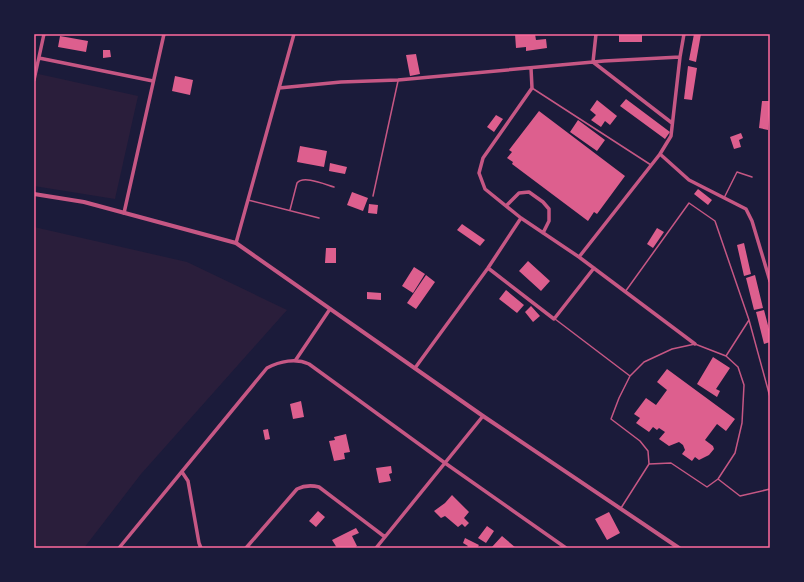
<svg xmlns="http://www.w3.org/2000/svg" width="804" height="582" font-family="'Fira Sans Condensed',sans-serif">
  <style>
    .green { fill: #2a1e3b }
    .building { fill: #dd5f8e }
    .lines { fill: none; stroke-linecap: round; stroke-linejoin: round }
    .service { stroke: #c65784; stroke-width: 1.5 }
    .minor { stroke: #c65784; stroke-width: 3.5 }
    .tertiary { stroke: #c65784; stroke-width: 4 }
    .neatline { fill: none; stroke: #ff6b9d; stroke-width: 1.5 }
  </style>
  <rect width="100%" height="100%" fill="#1b1b3a"/>
  <path class="green" d="M34,73L138,96L115,199L34,186Z
    M34,227L187,262L287,310L141,474L84,548H34Z"/>
  <path class="building" d="M515,34H535L536,40L546,39L547,48L526,51V47L516,48Z
    M642,34V42H619V35Z
    M694,34H701L696,62L689,60Z
    M60,36L88,41L86,52L58,47Z
    M103,50H110L111,57L103,58Z
    M416,54L420,74L410,76L406,55Z
    M688,66L697,68L692,100L684,99Z
    M175,76L193,80L190,95L172,91Z
    M626,99L670,132L665,139L620,106Z
    M597,100L617,116L610,125L605,121L601,127L591,120L596,115L590,110Z
    M762,101H770L768,130L759,128Z
    M539,111L625,176L597,214L594,212L588,221L512,164L513,162L507,158L512,152L509,150Z
    M496,115L503,119L494,132L487,127Z
    M578,120L605,140L597,151L570,132Z
    M741,133L743,138L739,140L741,147L734,149L730,137Z
    M300,146L327,151L324,167L297,162Z
    M330,163L347,167L345,174L329,171Z
    M698,189L712,200L708,205L694,194Z
    M352,192L368,198L363,211L347,205Z
    M369,204L378,205L377,214L368,213Z
    M462,224L485,240L480,246L457,230Z
    M657,228L664,232L653,248L647,244Z
    M744,243L751,274L744,276L737,245Z
    M326,248H336V263H325Z
    M528,261L550,281L541,291L519,271Z
    M414,267L425,274L413,293L402,286Z
    M426,275L435,282L416,309L407,303Z
    M755,275L763,308L754,310L746,278Z
    M506,290L524,305L517,313L499,299Z
    M367,292L381,293V300L367,299Z
    M531,306L540,316L533,322L525,312Z
    M764,310L770,333V342L764,344L756,312Z
    M713,357L730,368L716,389L720,391L717,397L697,384Z
    M667,369L735,419L726,431L717,424L705,440L713,446L714,449L709,455L699,460L695,457L692,461L682,454L685,450L683,445L679,442L669,446L659,439L665,432L659,428L657,430L653,427L649,432L636,423L640,418L634,414L646,398L656,405L667,390L657,382Z
    M301,401L304,417L293,419L290,404Z
    M268,429L270,439L265,440L263,430Z
    M346,434L350,452L344,453L345,459L334,461L329,441L335,440L334,437Z
    M391,466L392,473L389,474L391,481L379,483L376,468Z
    M452,495L469,512L464,518L469,523L465,527L462,524L458,527L445,516L441,518L434,511L445,503Z
    M318,511L325,517L316,527L309,521Z
    M609,512L620,533L607,540L595,519Z
    M487,526L494,531L486,543L478,538Z
    M356,528L359,533L352,536L357,546L354,548H337L332,540Z
    M502,536L516,548H491Z
    M465,538L479,545L477,548H467L468,546L463,543Z"/>
  <g class="lines">
    <path class="service" d="M532,88L651,165
      M373,196L398,81
      M724,198L737,172L752,177
      M248,200L319,218
      M290,210L297,183C303,175 324,184 334,187
      M625,292L689,203L715,221L749,320
      M555,319L630,376
      M726,356L749,320L770,397
      M718,479L740,496L770,489
      M621,508L649,464L648,451L640,441L611,419L619,398L630,376L644,362L672,349L695,344L726,356L738,367L744,385L742,423L735,453L718,479L707,487L671,463L649,464"/>
    <path class="minor" d="M596,34L593,62L672,123
      M39,58L153,81
      M531,68L532,88L483,158L479,173L485,189L521,218L579,257L660,154L689,180L746,209L752,221L770,281
      M34,80L44,34
      M279,88L341,82L398,80L604,61L680,57
      M660,154L671,136L680,57L684,34
      M506,206L519,193L529,192L543,202L549,209V221L543,233
      M124,213L164,34
      M236,243L294,34
      M579,257L695,344
      M488,268L554,319L594,268
      M295,361L330,309
      M415,368L488,268L521,218
      M182,472L188,481L199,543L201,548
      M119,548L267,368C280,361 296,358 309,364L445,463L566,548
      M246,548L297,489C305,485 311,485 319,487L385,537
      M376,548L483,416"/>
    <path class="tertiary" d="M34,194L84,202L236,243L483,416L679,548"/>
  </g>
  <rect width="804" height="582" fill="none" stroke="#1b1b3a" stroke-width="70"/>
  <rect x="35" y="35" width="734" height="512" class="neatline"/>
</svg>
